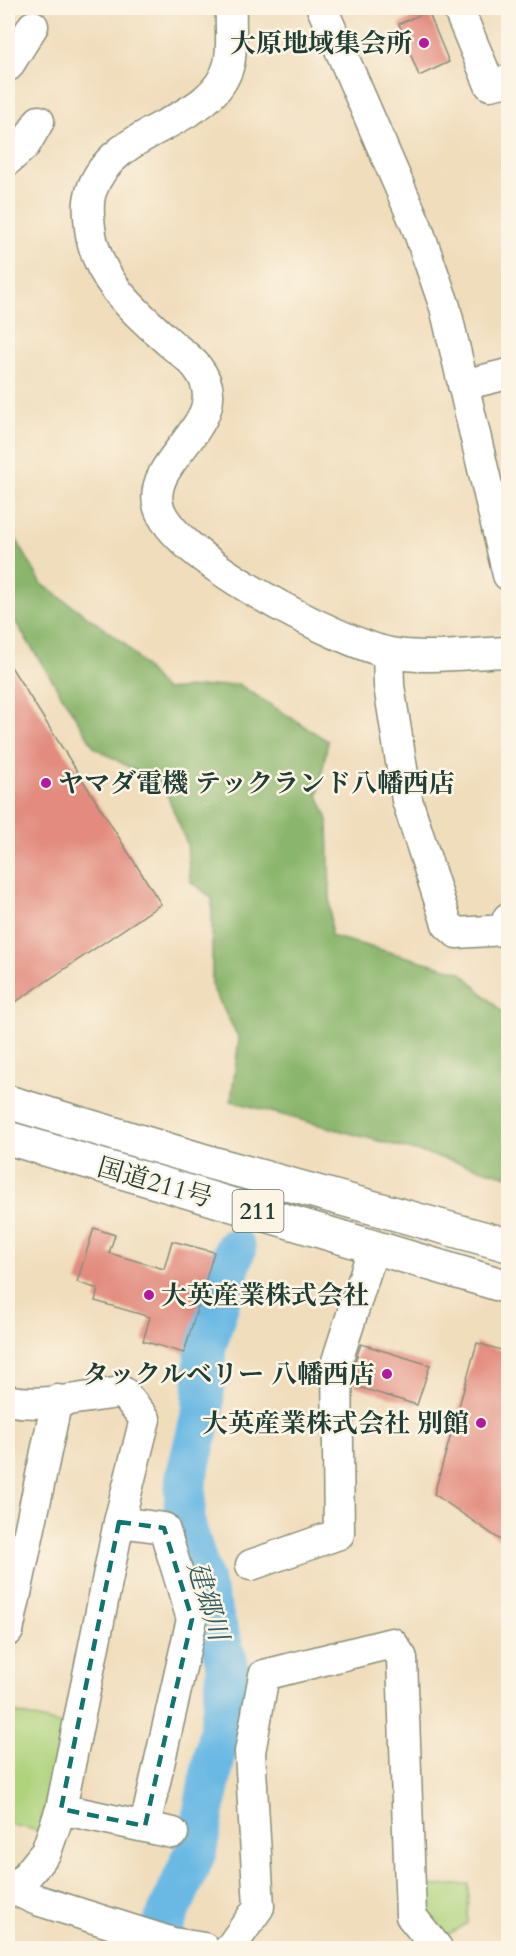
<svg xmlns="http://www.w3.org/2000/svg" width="516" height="1956" font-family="Cardo,'Noto Serif JP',serif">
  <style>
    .green { fill: #aed37d; stroke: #668858; stroke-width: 1.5 }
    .forest { fill: #8ab56c; stroke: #547950; stroke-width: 1.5 }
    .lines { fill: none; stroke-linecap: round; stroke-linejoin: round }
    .river { stroke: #6ab9e4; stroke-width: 42 }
    .building { fill: #e28b7e }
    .minor-casing { stroke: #888d78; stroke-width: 33 }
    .highway-casing { stroke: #888d78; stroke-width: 36 }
    .minor { stroke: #fff; stroke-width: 30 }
    .highway { stroke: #fff; stroke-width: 33 }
    .marked { fill: none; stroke: #0f766e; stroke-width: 4.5; stroke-dasharray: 12 8; stroke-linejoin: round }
    .poi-dot { fill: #b5179e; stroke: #fcf5e5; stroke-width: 2 }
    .labels { text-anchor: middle; stroke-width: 5; stroke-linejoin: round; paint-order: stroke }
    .shield { fill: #fcf5e5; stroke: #617469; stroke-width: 1.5 }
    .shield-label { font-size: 24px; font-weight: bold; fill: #1f3d34 }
    .poi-label { font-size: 26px; font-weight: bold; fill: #1f3d34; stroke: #fcf5e5; text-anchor: end }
    .street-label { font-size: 26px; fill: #1f3d34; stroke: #fcf5e5 }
    .water-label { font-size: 27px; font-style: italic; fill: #325c60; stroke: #fcf5e5 }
  </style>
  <rect width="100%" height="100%" fill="#fcf5e5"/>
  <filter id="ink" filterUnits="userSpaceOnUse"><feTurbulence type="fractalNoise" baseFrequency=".0167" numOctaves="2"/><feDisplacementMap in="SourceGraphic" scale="12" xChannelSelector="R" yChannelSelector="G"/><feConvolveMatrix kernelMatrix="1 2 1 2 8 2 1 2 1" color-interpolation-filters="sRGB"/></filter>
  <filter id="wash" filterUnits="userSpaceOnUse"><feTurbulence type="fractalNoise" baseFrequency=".008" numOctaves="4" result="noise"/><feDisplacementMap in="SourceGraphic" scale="24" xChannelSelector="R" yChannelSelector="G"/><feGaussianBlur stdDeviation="1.35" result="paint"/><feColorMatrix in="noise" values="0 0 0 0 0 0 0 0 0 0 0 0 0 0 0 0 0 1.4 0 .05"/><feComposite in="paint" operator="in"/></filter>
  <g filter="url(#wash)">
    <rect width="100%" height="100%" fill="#f0ddbc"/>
    <path class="green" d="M8,1711L66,1726L39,1831L8,1824Z
      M469,1884L468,1923L442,1938L419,1914V1887Z"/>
    <path class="forest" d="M8,525L42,584L123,642L165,690L238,684L328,741L318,795L328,820L331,936L461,972L504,1014L508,1176L231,1101L239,1039L212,987V898L190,881L187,844L164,787L95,748L8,610Z"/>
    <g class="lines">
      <path class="river" d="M153,1948L196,1851L221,1723L228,1666L184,1522L186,1478L203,1410L205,1348L235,1249"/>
    </g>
    <g id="blocks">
      <path class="building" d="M428,11L449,62L419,76L399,24Z
        M8,662L161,904L8,1007Z
        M94,1228L115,1235L109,1253L164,1269L172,1241L214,1252L184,1353L143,1341L150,1317L95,1301L98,1289L77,1282Z
        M477,1343L508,1352V1545L434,1494Z
        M361,1344L430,1365L417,1405L355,1386L354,1364Z"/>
    </g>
  </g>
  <g filter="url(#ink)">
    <use href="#blocks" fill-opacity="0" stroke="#888d78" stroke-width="1.5"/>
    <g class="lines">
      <g class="minor-casing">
        <path id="minor" d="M231,8C230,25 233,47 229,64C213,127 113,124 91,192C87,204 89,217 90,228C96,279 134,311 170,343C178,350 190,358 197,367C239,420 148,456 158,504C168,556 340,643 390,653C428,660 471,653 508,652
          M322,8L417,227L445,307L508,575
          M458,8L490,85L508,81
          M8,66L33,26
          M8,160L25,145L39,121
          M463,385L508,374
          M388,653L389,686L407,800L447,924L457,933L505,930L508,918
          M8,1400C39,1408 90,1396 123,1392L145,1419L119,1522L61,1809L46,1852L16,1889
          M119,1522L164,1528L192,1619L145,1826
          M251,1565L339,1534L337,1361L374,1246
          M8,1631L57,1400
          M61,1809L173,1833
          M8,1887L37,1900L173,1943L204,1948
          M230,1948L259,1907L250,1752L264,1675L392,1643L402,1658L411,1916L437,1948"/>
      </g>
      <g class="highway-casing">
        <path id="highway" d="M8,1102L212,1163L508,1245
          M8,1138L508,1287"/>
      </g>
      <use href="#minor" class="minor"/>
      <use href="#highway" class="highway"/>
    </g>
  </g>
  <path class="marked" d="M119,1522L164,1528L192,1619L145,1826L61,1809Z"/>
  <g class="poi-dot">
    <circle cx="424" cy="43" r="6"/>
    <circle cx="46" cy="783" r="6"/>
    <circle cx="149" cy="1295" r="6"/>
    <circle cx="387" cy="1374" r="6"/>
    <circle cx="481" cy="1423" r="6"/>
  </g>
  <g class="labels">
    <rect class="shield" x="232.5" y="1190" width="51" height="42" rx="4.5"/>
    <g class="shield-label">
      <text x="258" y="1219">211</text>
    </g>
    <g class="poi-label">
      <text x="412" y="52">大原地域集会所</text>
      <text x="58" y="792" text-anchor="start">ヤマダ電機 テックランド八幡西店</text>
      <text x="161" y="1304" text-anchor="start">大英産業株式会社</text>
      <text x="375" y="1383">タックルベリー 八幡西店</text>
      <text x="469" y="1432">大英産業株式会社 別館</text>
    </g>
    <g class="street-label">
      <text transform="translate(155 1182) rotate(16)" y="9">国道211号</text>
    </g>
    <g class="water-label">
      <text transform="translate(208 1601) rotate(73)" y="9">建郷川</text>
    </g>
  </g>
  <rect width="516" height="1956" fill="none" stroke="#fcf5e5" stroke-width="30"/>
</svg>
